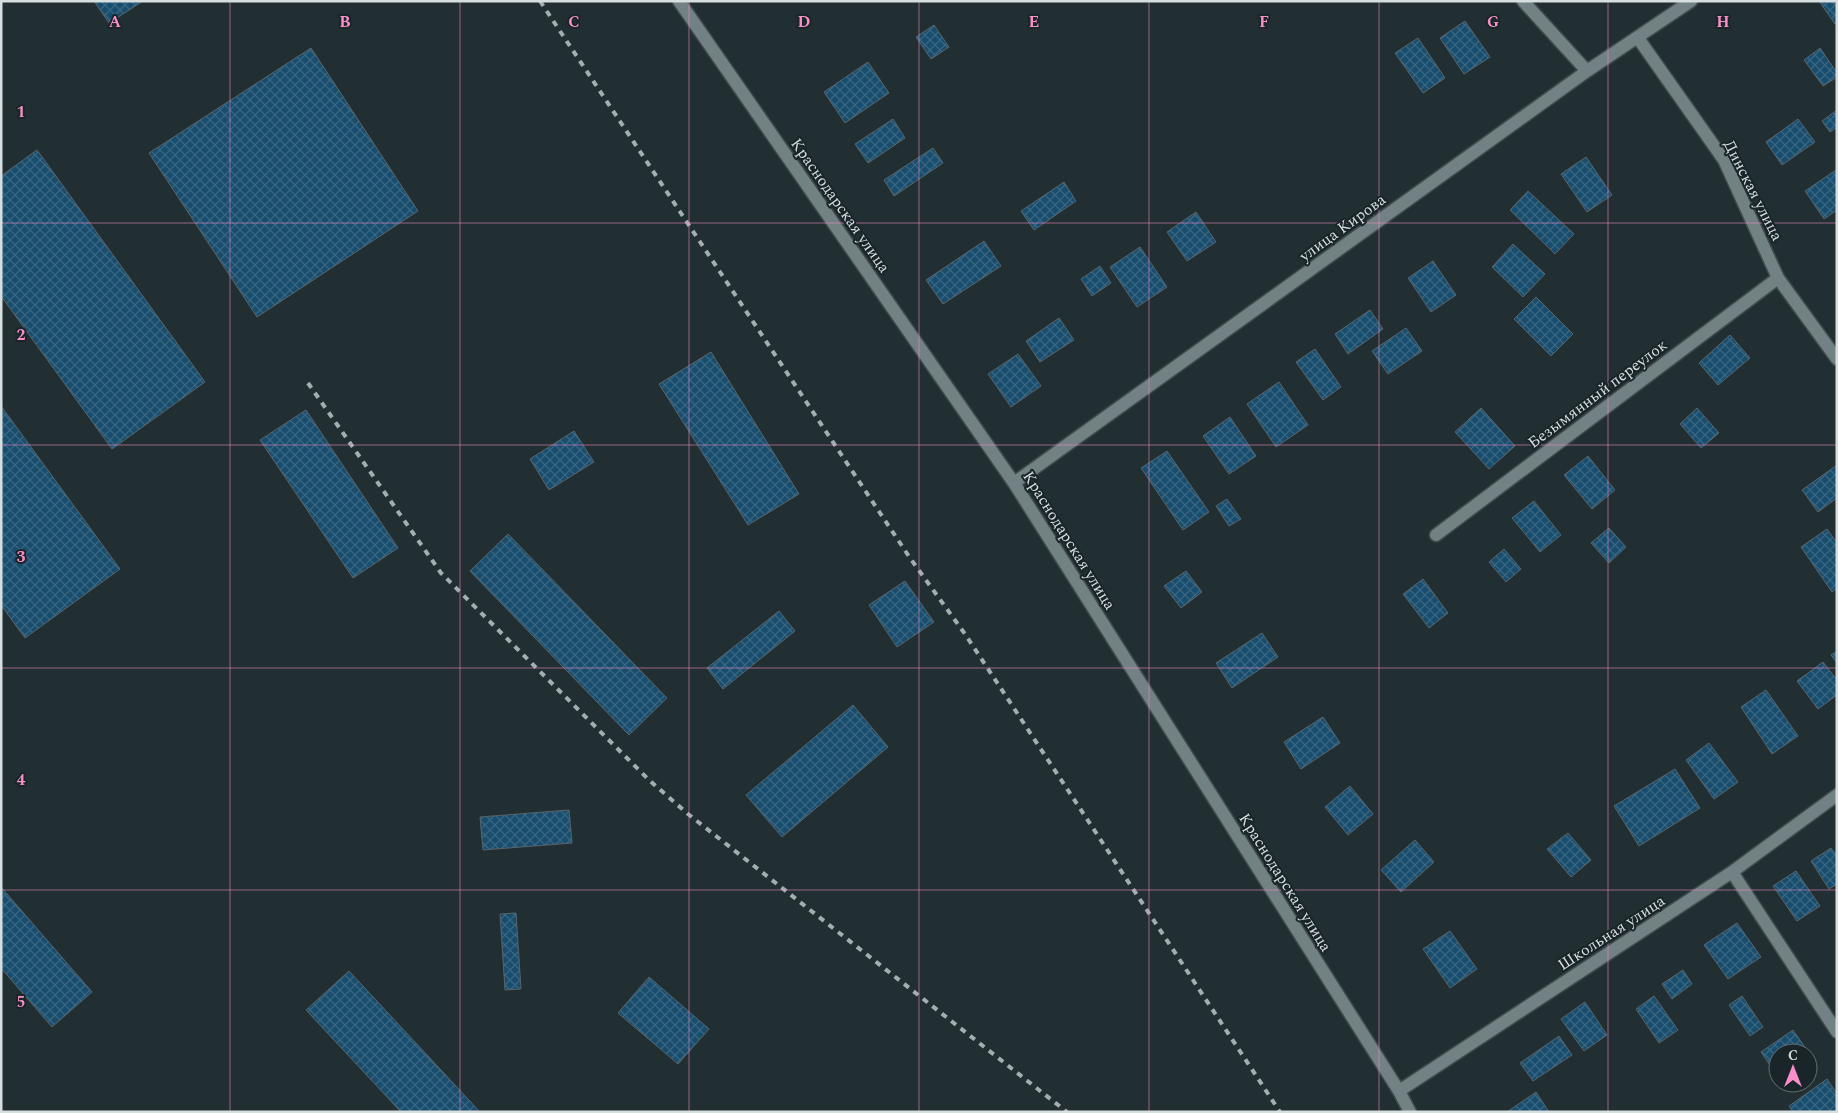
<svg xmlns="http://www.w3.org/2000/svg" width="1838" height="1113" font-family="Spectral,serif">
  <style>
    .building { fill: url(#building-cross-hatch); stroke: #59646c }
    .lines { fill: none; stroke-linecap: round; stroke-linejoin: round }
    .minor-casing { stroke: #404b4d; stroke-width: 15 }
    .minor { stroke: #728184; stroke-width: 12 }
    .rail { stroke: #a4aeb0; stroke-width: 4; stroke-dasharray: 6 6; stroke-linecap: butt }
    .grid { fill: none; stroke: #f98fc9; stroke-width: 1; stroke-opacity: 0.55 }
    .labels { text-anchor: middle; stroke-width: 4; stroke-linejoin: round; paint-order: stroke }
    .street-label { font-size: 16px; fill: #d6dee0; stroke: #192528 }
    .grid-label { font-size: 16px; text-anchor: middle; font-weight: bold; fill: #f98fc9; stroke: #192528; stroke-width: 4; stroke-linejoin: round; paint-order: stroke }
  </style>
  <defs>
    <pattern id="building-cross-hatch" width="8" height="8" patternUnits="userSpaceOnUse" patternTransform="scale(1.25)"><rect width="8" height="8" fill="#184d6d"/><path d="M0 0l8 8M0 8l8-8" fill="none" stroke="#396682"/></pattern>
  </defs>
  <rect width="100%" height="100%" fill="#222f32"/>
  <path class="building" d="M94,1H143L109,23Z
    M1819,1H1837V23L1835,24Z
    M1465,21L1490,57L1464,74L1440,38Z
    M934,25L949,47L931,59L916,37Z
    M1418,38L1445,78L1423,93L1395,53Z
    M311,48L418,211L257,317L149,153Z
    M1820,48L1837,73V77L1823,86L1804,60Z
    M868,62L889,93L845,123L824,92Z
    M1837,110V127L1830,132L1822,121Z
    M893,119L905,138L868,163L855,144Z
    M1798,119L1815,142L1782,165L1766,142Z
    M933,148L943,163L894,196L884,180Z
    M37,150L205,382L112,449L1,296V176Z
    M1586,157L1612,195L1587,212L1561,174Z
    M1836,170L1837,210L1824,219L1805,191Z
    M1064,182L1076,201L1034,230L1021,211Z
    M1528,191L1574,234L1555,254L1510,210Z
    M1196,212L1216,242L1187,261L1167,232Z
    M984,241L1001,266L943,304L926,280Z
    M1513,244L1545,274L1523,297L1492,267Z
    M1140,247L1167,287L1137,307L1110,267Z
    M1433,261L1456,295L1431,312L1408,278Z
    M1100,266L1111,283L1092,296L1081,279Z
    M1536,297L1573,334L1551,356L1514,319Z
    M1370,310L1383,329L1348,354L1335,334Z
    M1059,318L1074,340L1040,362L1026,341Z
    M1406,328L1422,351L1388,374L1372,351Z
    M1730,335L1750,358L1718,385L1699,363Z
    M1315,349L1341,387L1323,400L1296,362Z
    M711,352L799,494L748,525L659,384Z
    M1018,354L1041,386L1011,407L988,374Z
    M1279,382L1308,425L1276,447L1247,404Z
    M1,406L120,569L25,638L1,605Z
    M1481,408L1515,446L1489,469L1455,432Z
    M1697,408L1719,433L1701,448L1680,424Z
    M306,410L398,548L353,578L260,440Z
    M1230,417L1256,456L1229,474L1203,436Z
    M574,431L594,462L549,490L530,459Z
    M1167,451L1209,512L1183,530L1141,468Z
    M1588,456L1615,490L1592,509L1564,475Z
    M1837,465V498L1818,512L1802,490Z
    M1227,499L1241,519L1229,526L1216,506Z
    M1534,501L1561,535L1540,552L1512,518Z
    M1609,528L1626,547L1609,563L1591,543Z
    M1827,529L1837,543V588L1832,592L1801,547Z
    M508,534L667,698L629,735L470,571Z
    M1504,549L1521,569L1506,582L1489,562Z
    M1186,571L1202,592L1181,608L1164,586Z
    M1423,579L1448,613L1429,628L1403,594Z
    M905,581L934,622L897,647L869,605Z
    M779,611L795,631L723,689L707,668Z
    M1262,633L1278,657L1232,688L1216,663Z
    M1837,651V663L1831,655Z
    M1823,662L1837,680V695L1818,709L1797,681Z
    M1766,690L1798,736L1772,754L1741,707Z
    M853,705L888,747L782,837L746,795Z
    M1323,717L1340,743L1301,769L1284,742Z
    M1709,743L1738,782L1714,799L1686,760Z
    M1675,769L1700,808L1639,846L1614,806Z
    M1350,786L1373,814L1348,835L1325,807Z
    M569,810L572,843L483,850L480,817Z
    M1568,833L1591,860L1571,877L1547,849Z
    M1415,840L1434,862L1401,892L1381,870Z
    M1831,848L1837,856V884L1829,889L1811,861Z
    M1796,871L1820,906L1797,921L1773,886Z
    M1,887L92,992L52,1027L1,968Z
    M516,913L521,989L505,990L500,914Z
    M1737,923L1761,957L1728,979L1704,945Z
    M1450,931L1477,969L1450,988L1423,949Z
    M1683,970L1692,984L1672,999L1662,984Z
    M349,971L480,1112H401L306,1010Z
    M649,977L709,1029L678,1064L618,1013Z
    M1654,996L1678,1030L1659,1043L1636,1009Z
    M1742,996L1763,1027L1750,1036L1729,1005Z
    M1585,1002L1607,1035L1584,1051L1561,1019Z
    M1793,1030L1811,1056L1808,1058V1053H1778V1077L1761,1052Z
    M1559,1036L1572,1055L1533,1081L1520,1063Z
    M1827,1079L1837,1094V1111L1793,1112L1789,1106Z
    M1536,1092L1549,1112H1507Z"/>
  <g class="lines">
    <g class="minor-casing">
      <path id="minor" d="M679,1L1014,483L1399,1091L1410,1112
        M1523,1L1587,71
        M1638,38L1724,160L1778,278L1837,359
        M1014,483L1587,71L1691,1
        M1436,535L1778,278
        M1732,872L1837,1032
        M1399,1091L1732,872L1837,795"/>
    </g>
    <use href="#minor" class="minor"/>
    <path class="rail" d="M540,1L910,558L965,634L1280,1112
      M308,383L441,573L649,780L688,814L1067,1112"/>
  </g>
  <path class="grid" d="M230,1V1112M460,1V1112M689,1V1112M919,1V1112M1149,1V1112M1379,1V1112M1608,1V1112M1,223H1837M1,445H1837M1,668H1837M1,890H1837"/>
  <g class="labels">
    <g class="street-label">
      <text transform="translate(1754 190) rotate(63)" y="6">Динская улица</text>
      <text transform="translate(841 205) rotate(55)" y="6">Краснодарская улица</text>
      <text transform="translate(1342 227) rotate(-36)" y="6">улица Кирова</text>
      <text transform="translate(1597 393) rotate(-37)" y="6">Безымянный переулок</text>
      <text transform="translate(1070 540) rotate(58)" y="6">Краснодарская улица</text>
      <text transform="translate(1286 882) rotate(58)" y="6">Краснодарская улица</text>
      <text transform="translate(1611 932) rotate(-33)" y="6">Школьная улица</text>
    </g>
  </g>
  <g class="grid-label">
    <text x="115" y="27">A</text>
    <text x="345" y="27">B</text>
    <text x="574" y="27">C</text>
    <text x="804" y="27">D</text>
    <text x="1034" y="27">E</text>
    <text x="1264" y="27">F</text>
    <text x="1493" y="27">G</text>
    <text x="1723" y="27">H</text>
    <text x="21" y="117">1</text>
    <text x="21" y="340">2</text>
    <text x="21" y="562">3</text>
    <text x="21" y="785">4</text>
    <text x="21" y="1007">5</text>
  </g>
  <rect width="1838" height="1113" fill="none" stroke="#d6dee0" stroke-width="5"/>
  <g transform="translate(1793 1068)"><circle r="24" fill="#192528" stroke="#656f72"/>
  <path d="M0-4L9 19L0 12L-9 19Z" fill="#f98fc9"/>
  <text y="-8" font-size="14" font-weight="bold" text-anchor="middle" fill="#d6dee0">С</text>
  </g>
</svg>
